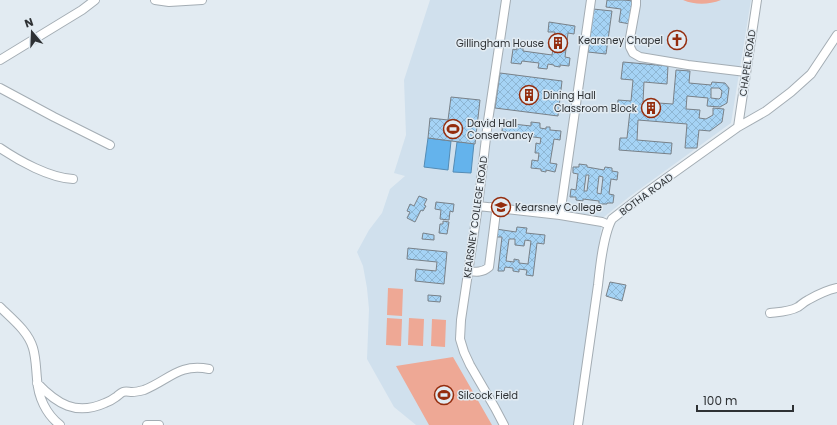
<svg xmlns="http://www.w3.org/2000/svg" width="837" height="425" font-family="Poppins,sans-serif">
  <style>
    .built { fill: #d0e0ed }
    .grass { fill: #eea895 }
    .water { fill: #64b3ec; stroke: #548cb5 }
    .building { fill: url(#building-cross-hatch); stroke: #798188; fill-rule: evenodd }
    .lines { fill: none; stroke-linecap: round; stroke-linejoin: round }
    .minor-casing { stroke: #a4adb4; stroke-width: 10 }
    .minor { stroke: #fff; stroke-width: 8 }
    .labels { text-anchor: middle; stroke-width: 3; stroke-linejoin: round; paint-order: stroke }
    .poi-label { font-size: 10px; fill: #2e3134; stroke: #e2ebf2; text-anchor: start }
    .street-label { font-size: 10px; fill: #2e3134; stroke: #e2ebf2 }
  </style>
  <defs>
    <pattern id="building-cross-hatch" width="8" height="8" patternUnits="userSpaceOnUse"><rect width="8" height="8" fill="#a5d3f5"/><path d="M0 0l8 8M0 8l8-8" fill="none" stroke="#8eb6d3"/></pattern>
  </defs>
  <rect width="100%" height="100%" fill="#e2ebf2"/>
  <path class="built" d="M430,0H751L731,123L629,197L604,217L602,222L575,425H416L394,407L367,359L369,309L367,288L363,266L357,252L369,230L382,213L390,189L405,176L394,173L406,135L404,80Z"/>
  <path class="grass" d="M683,0H721C708,5 695,5 683,0Z
    M388,288L403,289L402,316L387,315Z
    M387,318L402,319L401,346L386,345Z
    M409,318L424,319L423,346L408,345Z
    M432,319L446,320L445,347L431,346Z
    M453,357L492,425H429L396,366Z"/>
  <path class="water" d="M428,138L451,141L448,170L424,167Z
    M457,142L474,143L471,173L453,172Z"/>
  <path class="building" d="M607,0H624L633,1L630,24L619,22L621,9L606,7Z
    M593,9L612,11L606,54L588,52Z
    M549,22L575,26L574,34L568,33L565,57L570,58L569,66L560,65V67L554,66V65L548,64L547,69L538,68L539,63L522,61L521,64L511,63L513,49L517,50V48H523V51L552,55L553,49L549,48L550,38L554,39L555,32H548Z
    M623,62L668,66L667,84L644,82L643,102L673,104L676,70L690,71L689,83L711,85L712,82L725,83L729,88L727,103L720,107L707,106L708,98L687,96L686,109L700,110L699,118L706,119L713,115V108L724,109L722,122L710,131L699,130L697,148H685L687,124L638,120L637,140L672,143L671,154L619,150L620,138H627L630,111L617,110L618,100L631,101L633,80L621,79ZM711,88H719L722,91L721,97L719,99L711,98Z
    M500,73L562,81L558,116L495,108Z
    M451,97L480,100L475,144L428,138L430,118L448,120Z
    M503,120L513,121V124L531,126V122L540,123V128L546,129V127H550V130L561,131L560,140L554,139L550,163L557,164L555,172L546,170V172L541,171V169L531,168L532,160L538,161L539,153H535L536,143L540,144L541,138L512,134V135H506V132L502,131Z
    M579,164L587,165V167L604,170L605,167L612,168V171L618,172L617,180L611,179L609,194L614,195L613,203H607V204H599V201L583,199V201L576,200V197H570L571,189L576,190L578,174L573,173V167H579ZM586,175H589L587,191H584ZM599,176L603,177L601,194L597,193Z
    M419,196L427,199L424,205L426,206L423,211L421,210L415,222L407,218L410,212L407,211L410,204L414,206Z
    M436,202L454,204L453,212L450,211L449,220L440,219L441,210L435,209Z
    M443,221L449,222L447,234L439,233L440,224H443Z
    M517,227L527,228L526,233L545,235L544,244L537,243L533,276L526,275L527,270L519,269V272L513,271V268L505,267L504,271H498L502,237H496V229L516,232ZM509,239H515V245L524,246L525,240L531,241L528,264L519,263V260L514,259V262L506,261Z
    M423,233L434,235V240L422,239Z
    M408,248L447,252L444,284L415,281L416,269L436,271L437,262L407,259Z
    M610,282L626,285L622,301L606,296Z
    M428,295L441,296L440,302L428,301Z"/>
  <g class="lines">
    <g class="minor-casing">
      <path id="minor" d="M155,0L169,2L202,0
        M636,0V5L630,38V47L633,53L640,57L688,65L746,72
        M0,60L82,10L95,0
        M0,88L54,117L110,145
        M738,127L757,0
        M0,148C19,161 50,178 73,179
        M478,206L560,215L602,222L609,225
        M560,215L591,0
        M468,271C476,272 482,273 489,267L496,212V209L492,207
        M0,307C12,319 28,331 33,348C36,358 36,369 37,379C38,397 46,414 60,425
        M770,313C779,312 789,312 798,307C801,305 804,302 808,300C817,295 827,290 837,288
        M37,383C57,404 76,416 105,403C108,402 112,400 116,397C118,396 120,393 123,392C126,391 129,392 132,392C136,392 140,391 144,390C169,380 179,363 209,369
        M147,425H159
        M504,425L495,408L470,365L464,352L460,339L461,320L478,206L488,121L506,0
        M578,425C585,378 591,332 598,285C600,267 603,235 612,219L647,192L738,127L766,111L791,92L811,74L837,35"/>
    </g>
    <use href="#minor" class="minor"/>
  </g>
  <defs>
    <g id="church-ring" transform="scale(1)"><circle r="9.5" fill="#e2ebf2" stroke="#942d0e" stroke-width="1.5"/><path d="M-1.2-6h2.4v3.5h3.3v2.4h-3.3V6h-2.4V-.1h-3.3v-2.4h3.3Z" fill="#942d0e"/></g>
    <g id="building-ring" transform="scale(1)"><circle r="9.5" fill="#e2ebf2" stroke="#942d0e" stroke-width="1.5"/><path d="M-4-6H4V6H1V3H-1V6H-4ZM-2.5-4.3h1.7v1.8h-1.7ZM.8-4.3h1.7v1.8H.8ZM-2.5-1h1.7V.8h-1.7ZM.8-1h1.7V.8H.8Z" fill="#942d0e"/></g>
    <g id="stadium-ring" transform="scale(1)"><circle r="9.5" fill="#e2ebf2" stroke="#942d0e" stroke-width="1.5"/><path d="M0-5a6.5 5 0 1 0 0 10a6.5 5 0 1 0 0-10ZM-3.5-1.8h7v3.6h-7Z" fill="#942d0e"/></g>
    <g id="school-ring" transform="scale(1)"><circle r="9.5" fill="#e2ebf2" stroke="#942d0e" stroke-width="1.5"/><path d="M0-5L7-2L0 1L-7-2ZM-4 1L0 2.5L4 1V4Q0 6-4 4Z" fill="#942d0e"/></g>
  </defs>
  <g fill-rule="evenodd">
    <use href="#church-ring" x="677" y="40"/>
    <use href="#building-ring" x="558" y="43"/>
    <use href="#building-ring" x="529" y="95"/>
    <use href="#building-ring" x="651" y="108"/>
    <use href="#stadium-ring" x="453" y="129"/>
    <use href="#school-ring" x="501" y="207"/>
    <use href="#stadium-ring" x="444" y="395"/>
  </g>
  <g class="labels">
    <g class="poi-label">
      <text x="663" y="44" text-anchor="end">Kearsney Chapel</text>
      <text x="544" y="47" text-anchor="end">Gillingham House</text>
      <text x="543" y="99">Dining Hall</text>
      <text x="637" y="112" text-anchor="end">Classroom Block</text>
      <text x="467" y="127">David Hall<tspan x="467" dy="12">Conservancy</tspan></text>
      <text x="515" y="211">Kearsney College</text>
      <text x="458" y="399">Silcock Field</text>
    </g>
    <g class="street-label">
      <text transform="translate(747 63) rotate(-82)" y="4">CHAPEL ROAD</text>
      <text transform="translate(646 194) rotate(-36)" y="4">BOTHA ROAD</text>
      <text transform="translate(475 217) rotate(-82)" y="4">KEARSNEY COLLEGE ROAD</text>
    </g>
  </g>
  <g transform="translate(32 32) rotate(341)" stroke="#e2ebf2" stroke-width="3" paint-order="stroke">
  <path d="M0-3L7 15L0 10L-7 15Z" fill="#2e3134"/>
  <text y="-6" font-size="11" font-weight="bold" text-anchor="middle" fill="#2e3134">N</text>
  </g>
  <path d="M697 405v6h96v-6" fill="none" stroke="#2e3134" stroke-width="2"/>
  <text x="703" y="405" font-size="12" fill="#2e3134" stroke="#e2ebf2" stroke-width="3" paint-order="stroke">100 m</text>
</svg>
